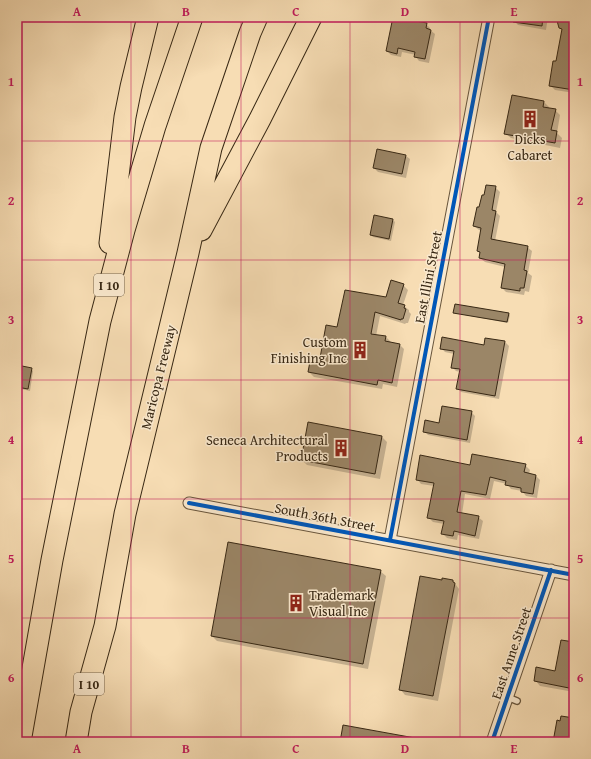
<svg xmlns="http://www.w3.org/2000/svg" width="591" height="759" font-family="'Gentium Book Plus',serif">
  <style>
    .shadow { fill: #0003 }
    .building { fill: #9b8667; stroke: #382814 }
    .lines { fill: none; stroke-linecap: round; stroke-linejoin: round }
    .lane-casing { stroke: #68553c; stroke-width: 8 }
    .street-casing { stroke: #68553c; stroke-width: 13 }
    .highway-casing { stroke: #382814; stroke-width: 23 }
    .lane { stroke: #fae9ce; stroke-width: 5.5 }
    .street { stroke: #fae9ce; stroke-width: 11 }
    .highway { stroke: #f7ddb4; stroke-width: 21 }
    .cycleway-casing { stroke: #fae9ce; stroke-width: 6 }
    .cycleway { stroke: #0057b8; stroke-width: 4 }
    .grid { fill: none; stroke: #c2185b; stroke-width: 1; stroke-opacity: 0.55 }
    .labels { text-anchor: middle; stroke-width: 3; stroke-linejoin: round; paint-order: stroke }
    .shield { fill: #fae9ce; stroke: #72624c; stroke-width: 1 }
    .shield-label { font-size: 13px; font-weight: bold; fill: #382814 }
    .poi-label { font-size: 14px; fill: #382814; stroke: #fae9ce; text-anchor: end }
    .street-label { font-size: 14px; fill: #382814; stroke: #fae9ce }
    .neatline { fill: none; stroke: #c2185b; stroke-width: 1.5 }
    .grid-label { font-size: 13px; text-anchor: middle; font-weight: bold; fill: #c2185b }
  </style>
  <rect width="100%" height="100%" fill="#f7ddb4"/>
  <filter id="stains"><feTurbulence type="fractalNoise" baseFrequency=".005" numOctaves="4"/><feColorMatrix values="0 0 0 0 .2 0 0 0 0 .09 0 0 0 0 .02 0 0 0 .5 -.17"/></filter>
  <radialGradient id="worn" r=".72"><stop offset=".6" stop-color="#630" stop-opacity="0"/><stop offset="1" stop-color="#630" stop-opacity=".3"/></radialGradient>
  <path class="shadow" d="M515,17H548L546,30L518,25L514,21Z
    M557,17H572L574,23V93L555,90L550,85L557,62L562,30L560,28Z
    M426,24L430,28V30L435,34L429,63L419,61L416,57V55L402,52L401,57L391,55L387,51Z
    M543,101L549,107L548,109L555,110L560,115L557,133L562,138L560,148L511,138L505,133Z
    M378,150L406,156L410,159L406,178L378,172L374,168Z
    M495,187L500,192L496,212L500,216L495,241L527,247L532,251L528,273L532,276L529,292L525,291L524,295L506,292L502,288L505,267L485,262L480,258L481,254L478,251L482,231L479,230L474,226L485,196Z
    M393,220L395,222L391,241L373,237L371,235Z
    M403,285L408,290L403,305L409,310V312L411,314L408,323H406L405,324L380,316L376,336L386,337L391,342L399,344L404,349L397,387L383,384L382,389L314,377L309,372L321,359L338,329L386,298Z
    M454,313L509,314L510,315L508,323Z
    M505,342L509,346L499,399L461,392L457,388L460,372L456,371L452,367L454,354L445,352L441,348L485,346Z
    M17,366L31,369L33,371L30,391L17,388Z
    M471,412L475,416L470,443L428,435L424,431L440,424Z
    M382,437L387,442L380,479L307,465L302,460Z
    M525,465L530,470L529,474L536,476L540,480L537,498L526,496L522,491L511,489L507,484L494,481L490,499L465,494L462,514L478,517L483,521L479,539L458,535L457,540L447,538L443,534L444,524L433,522L428,517L434,486L421,484L417,479L470,466Z
    M380,571L386,576L368,669L217,641L212,636Z
    M453,581L459,589L438,701L405,695L400,689L442,582Z
    M574,643V692L540,686L535,680L556,672Z
    M344,726L420,740L422,742H341Z"/>
  <path class="building" d="M393,17L427,23L426,28L431,30L425,59L414,57L415,52L398,48L397,54L386,51Z
    M513,17H543L542,26L513,22Z
    M556,17H569L574,32V90L549,86L553,61H556L562,29L559,28Z
    M512,95L544,101L543,107L556,109L551,130L557,131L555,143L504,134Z
    M377,149L406,155L402,174L373,168Z
    M486,185L496,186L492,210L496,211L491,239L528,246L524,270L527,271L524,288H520V291L501,288L505,264L479,258L480,252L477,251L481,228L473,226L477,207H479L482,195H484Z
    M374,215L393,219L389,239L370,235Z
    M391,280L404,284L398,303L405,305L404,308L406,309L403,319H401V320L375,312L371,334L386,336L385,341L400,344L392,383L378,380L377,385L308,372L311,356L320,358L326,325L337,327L345,290L386,297Z
    M455,304L509,313L507,322L453,313Z
    M442,337L484,345L485,338L505,341L495,396L456,389L460,369L451,368L454,351L440,349Z
    M17,365L32,368L28,389L17,387Z
    M442,406L472,411L467,440L423,432L425,420L439,423Z
    M308,422L382,436L375,474L301,460Z
    M472,454L526,464L524,472L536,475L533,494L521,492V488L505,485L506,481L490,477L486,495L461,491L457,512L479,516L475,536L454,531L453,536L441,534L444,521L427,518L434,483L416,480L420,455L470,465Z
    M228,542L381,570L363,664L211,636Z
    M420,576L442,580V578L453,580V582L455,583L433,696L399,690Z
    M561,640L574,642V689L534,681L536,667L555,671Z
    M561,716L574,718V742H553L557,720L560,721Z
    M343,725L415,738L414,742H340Z"/>
  <g class="lines">
    <g class="lane-casing">
      <path id="lane" d="M507,697L517,701"/>
    </g>
    <g class="street-casing">
      <path id="street" d="M189,503L574,575
        M390,540L489,17
        M492,742L551,570"/>
    </g>
    <g class="highway-casing">
      <path id="highway" d="M201,230L260,119L311,17
        M110,243L125,117L131,87L148,17
        M20,742L52,560L100,321L124,230L155,126L192,17
        M76,742L81,712L105,626L125,514L188,253L211,148L250,33L257,17"/>
    </g>
    <use href="#lane" class="lane"/>
    <use href="#street" class="street"/>
    <use href="#highway" class="highway"/>
    <g class="cycleway-casing">
      <path id="cycleway" d="M189,503L574,575
        M390,540L489,17
        M492,742L551,570"/>
    </g>
    <use href="#cycleway" class="cycleway"/>
  </g>
  <path class="grid" d="M131,17V742M241,17V742M350,17V742M460,17V742M17,141H574M17,260H574M17,380H574M17,499H574M17,618H574"/>
  <defs>
    <g id="building-bare" transform="scale(1.38)"><path d="M-4-6H4V6H1V3H-1V6H-4ZM-2.5-4.3h1.7v1.8h-1.7ZM.8-4.3h1.7v1.8H.8ZM-2.5-1h1.7V.8h-1.7ZM.8-1h1.7V.8H.8Z" fill="#8f2418" stroke="#fae9ce" stroke-width="2.5" paint-order="stroke"/></g>
  </defs>
  <g fill-rule="evenodd">
    <use href="#building-bare" x="530" y="119"/>
    <use href="#building-bare" x="360" y="350"/>
    <use href="#building-bare" x="341" y="448"/>
    <use href="#building-bare" x="296" y="603"/>
  </g>
  <g class="labels">
    <g class="shield">
      <rect x="94" y="274" width="30" height="22" rx="3"/>
      <rect x="74" y="673" width="30" height="22" rx="3"/>
    </g>
    <g class="shield-label">
      <text x="109" y="290">I 10</text>
      <text x="89" y="689">I 10</text>
    </g>
    <g class="poi-label">
      <text x="530" y="144" text-anchor="middle">Dicks<tspan x="530" dy="16">Cabaret</tspan></text>
      <text x="347" y="347">Custom<tspan x="347" dy="16">Finishing Inc</tspan></text>
      <text x="328" y="445">Seneca Architectural<tspan x="328" dy="16">Products</tspan></text>
      <text x="309" y="600" text-anchor="start">Trademark<tspan x="309" dy="16">Visual Inc</tspan></text>
    </g>
    <g class="street-label">
      <text transform="translate(428 277) rotate(-79)" y="5">East Illini Street</text>
      <text transform="translate(158 377) rotate(-76)" y="5">Maricopa Freeway</text>
      <text transform="translate(325 517) rotate(11)" y="5">South 36th Street</text>
      <text transform="translate(511 653) rotate(-71)" y="5">East Anne Street</text>
    </g>
  </g>
  <rect width="591" height="759" fill="none" stroke="#f7ddb4" stroke-width="44"/>
  <rect x="22" y="22" width="547" height="715" class="neatline"/>
  <g class="grid-label">
    <text x="77" y="16">A</text>
    <text x="186" y="16">B</text>
    <text x="296" y="16">C</text>
    <text x="405" y="16">D</text>
    <text x="514" y="16">E</text>
    <text x="11" y="86">1</text>
    <text x="580" y="86">1</text>
    <text x="11" y="205">2</text>
    <text x="580" y="205">2</text>
    <text x="11" y="324">3</text>
    <text x="580" y="324">3</text>
    <text x="11" y="444">4</text>
    <text x="580" y="444">4</text>
    <text x="11" y="563">5</text>
    <text x="580" y="563">5</text>
    <text x="11" y="682">6</text>
    <text x="580" y="682">6</text>
    <text x="77" y="753">A</text>
    <text x="186" y="753">B</text>
    <text x="296" y="753">C</text>
    <text x="405" y="753">D</text>
    <text x="514" y="753">E</text>
  </g>
  <rect width="100%" height="100%" filter="url(#stains)"/>
  <rect width="100%" height="100%" fill="url(#worn)"/>
</svg>
